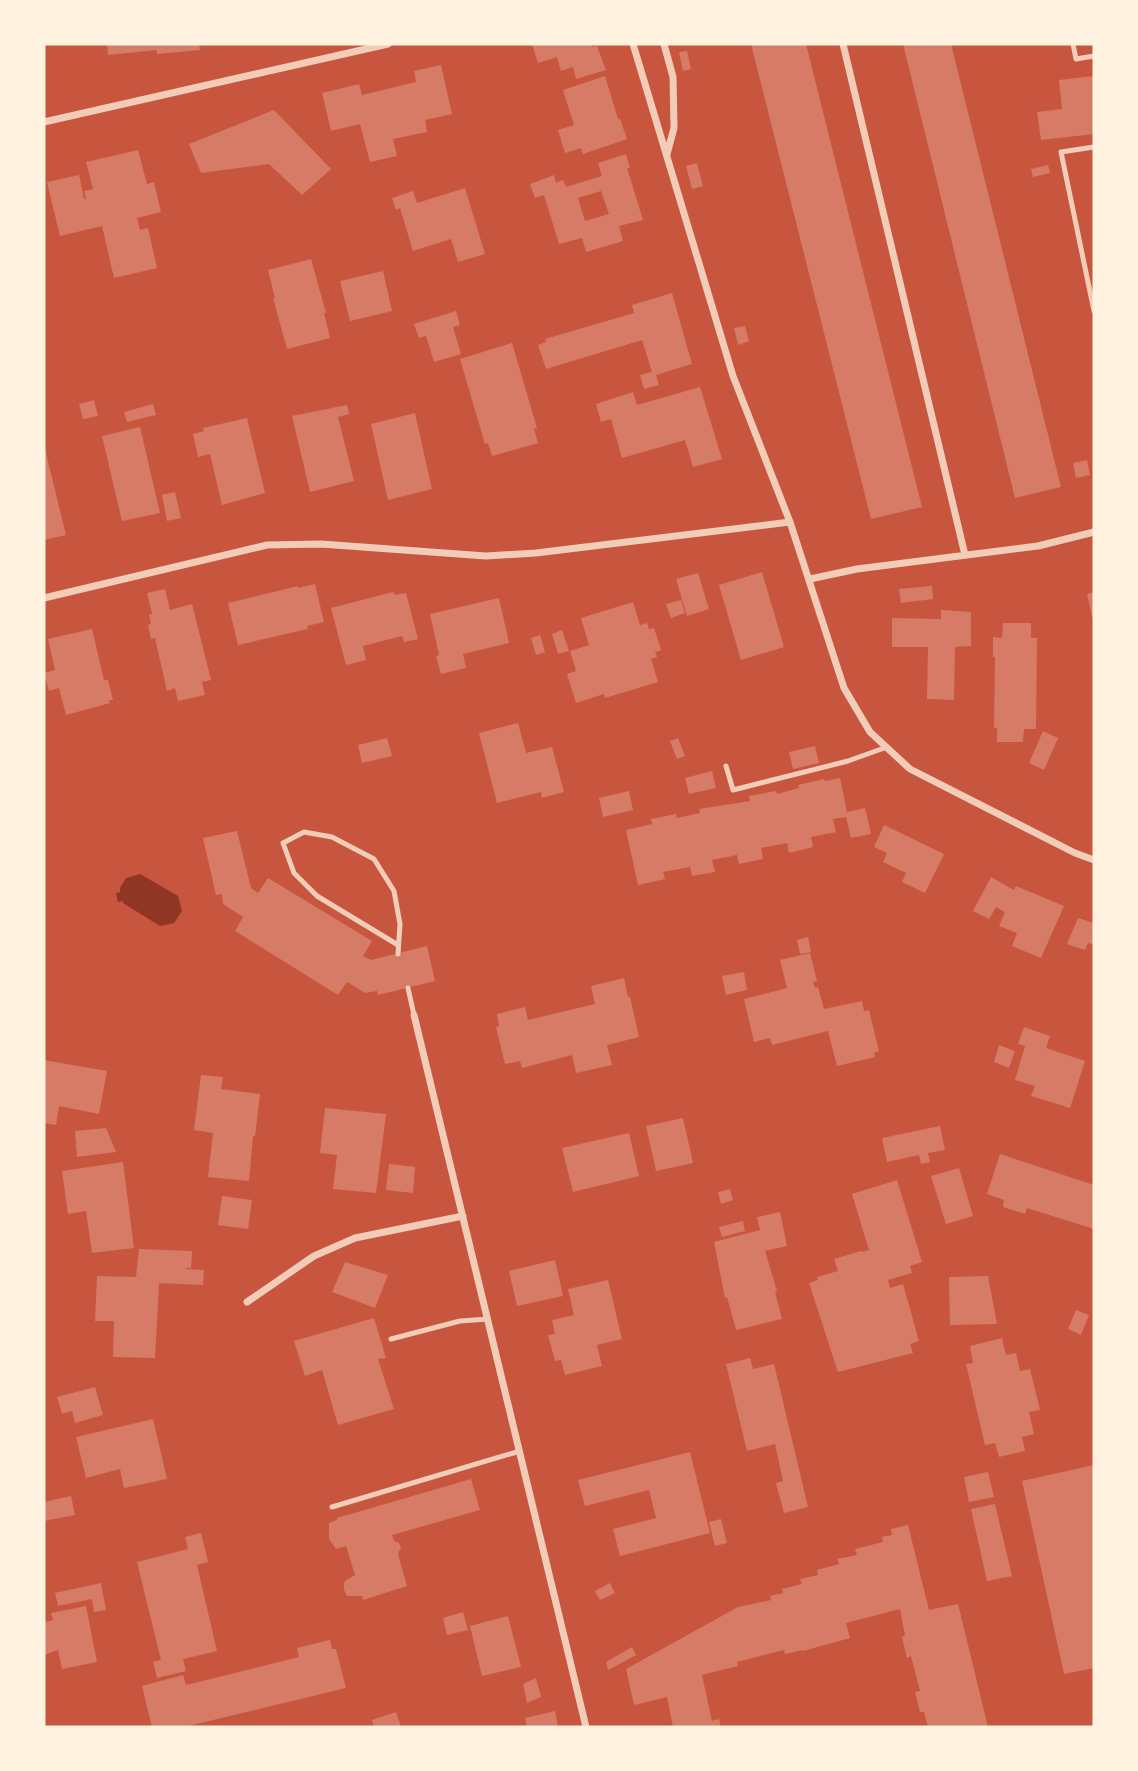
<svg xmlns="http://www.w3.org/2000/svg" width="1138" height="1771" font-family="Overpass,sans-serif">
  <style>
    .water { fill: #8f3625 }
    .building { fill: #d67c66; fill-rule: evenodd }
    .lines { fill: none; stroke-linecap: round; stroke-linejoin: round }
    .service { stroke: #f1ccb7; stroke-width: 5 }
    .minor { stroke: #f1ccb7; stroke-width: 7 }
  </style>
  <rect width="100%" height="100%" fill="#c8553d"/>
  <path class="water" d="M140,874L178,896L182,911L174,923L160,926L123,903V901L118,902L116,893L120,892V888L126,878Z"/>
  <path class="building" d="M107,44H199L200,50L157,54V50L108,55Z
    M532,44H591L592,47L597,46L606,70L576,79L573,67L561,71L557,57L538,63Z
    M751,44H806L922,507L871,519Z
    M903,44H951L1061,487L1015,498Z
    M687,51L691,69L683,71L679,52Z
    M441,65L452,114L425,120L427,132L393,139L397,156L370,162L360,124L331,131L322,93L359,84L362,95L416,82L414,71Z
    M605,76L618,119H620L627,139L583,154L581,148L565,153L558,130L574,125L563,90Z
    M1094,76V134L1041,140L1037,112L1062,109L1059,80Z
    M274,110L331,169L302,195L269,164L201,173L189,144Z
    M138,150L147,184L154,182L161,212L137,218L140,230L148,228L157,268L114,278L102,226L60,236L47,182L79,175L84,199H86L84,191L93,189L86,162Z
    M626,154L630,168H627L643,220L619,226L623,241L586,252L582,238L559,244L544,195L535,198L530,184L554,175L556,183L563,180L566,187L602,176L598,163ZM601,191L609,214L585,221L578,198Z
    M697,163L703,186L692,189L686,166Z
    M1048,165L1050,173L1033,177L1031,169Z
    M465,188L485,254L458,262L451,239L413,251L400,208L396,210L392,198L413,191L417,203Z
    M311,259L326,313H324L330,338L287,349L273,298H275L268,270Z
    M383,271L392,311L350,321L340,281Z
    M672,293L692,364L656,375L659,385L644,389L640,375L652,372L642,340L546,369L538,345L546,342L545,339L634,313L632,305Z
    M456,311L460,325L453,327L461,354L434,362L426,336L419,338L414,324Z
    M745,326L749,341L738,345L734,328Z
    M512,343L537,428L534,429L538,443L492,456L488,443L485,444L460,359Z
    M700,387L722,459L693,467L685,440L622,458L611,419L601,422L596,404L633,392L637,405Z
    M94,400L98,416L83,419L79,404Z
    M153,404L156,415L127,422L124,412Z
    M347,405L349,414L338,417L354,481L310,492L292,416Z
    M415,413L432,489L388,500L371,424Z
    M247,418L265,493L222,505L210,454L198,457L193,434L204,431L203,428Z
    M140,427L160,513L122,521L102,436Z
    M44,445L66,535L44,540Z
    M1087,460L1090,475L1076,478L1073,463Z
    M175,492L181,518L167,521L162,495Z
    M762,572L784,647L741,660L719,585Z
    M698,573L709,609L687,616L676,579Z
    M315,584L324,622L307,626L308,629L238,645L228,603L298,586V588Z
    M932,586L933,599L901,603L899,589Z
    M165,589L170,610L192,604L211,680L202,682L205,695L178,701L175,688L167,691L155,638L151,639L148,625L151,624L149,615L152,614L147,593Z
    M393,592L395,595L406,593L418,639L404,642L402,636L363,646L366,660L346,665L331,608Z
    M1094,592V621H1093L1087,594Z
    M499,598L509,643L463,654L466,668L441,674L436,656L439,655L430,614Z
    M681,600L685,613L671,618L666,604Z
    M633,602L640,625L647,623L649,629L654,628L661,650L655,652L657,657L651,659L658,682L605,698L604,694L576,703L567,674L576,671L570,651L589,645L581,618Z
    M941,610L971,612V646L955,647L954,700L927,699L928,647H892V618L941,619Z
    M1003,623H1031V638H1037L1036,729H1024L1023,742H997V728H994L995,657H993V637L1002,638Z
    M92,629L104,680H108L113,700H109L110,703L66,715L59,688L49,691L44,673L55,670L48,639Z
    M562,630L569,651L558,654L552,634Z
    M540,635L545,652L536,655L531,638Z
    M518,723L526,753L552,747L564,792L542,798L541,792L497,803L479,733Z
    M1043,731L1058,738L1044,770L1029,763Z
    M387,738L392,756L362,763L358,745Z
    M678,738L685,756L677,759L670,741Z
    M815,746L819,763L793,769L789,752Z
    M712,771L716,788L689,794L685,778Z
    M840,778L847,812L865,808L871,834L851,838L846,817L833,819L836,832L811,837L813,847L789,853L787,843L761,848L763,859L739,864L737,855L712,860L715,872L692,876L690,867L663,872L665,879L638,885L626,830L652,824L651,819L676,814L677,818L700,813L699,809L750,801L749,796L776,791L777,794L799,788L798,785L824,779L825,781Z
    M629,791L633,810L603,817L599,798Z
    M884,825L944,854L925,893L902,882L906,873L883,862L887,853L874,847Z
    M237,831L251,888L258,893L268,878L372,941L363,956L371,960L427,946L435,981L378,995L377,991L365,993L347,982L338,995L235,931L243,917L223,904L222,894L216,895L203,838Z
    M991,877L1014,890L1016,886L1064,906L1041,958L1012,946L1017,933L999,926L1005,912L996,907L989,919L973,911Z
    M1078,918L1094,923V945L1088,943L1085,950L1067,944Z
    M808,937L811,952L800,954L797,940Z
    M810,953L817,981L813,982L815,988L818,987L824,1009L862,1001L864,1011L869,1010L879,1051L874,1053L875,1057L837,1066L828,1031L772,1045L770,1038L754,1042L744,999L787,988L780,960Z
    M744,972L747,990L726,995L722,976Z
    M624,978L628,997H630L639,1037L607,1045L612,1065L576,1073L572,1055L522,1068L520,1061L505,1064L496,1027L499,1026L497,1014L525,1007L528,1020L595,1004L591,986Z
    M1024,1027L1050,1036L1046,1048L1085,1061L1070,1108L1031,1096L1035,1086L1015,1080L1025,1046L1018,1044Z
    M999,1045L1015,1051L1009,1068L994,1062Z
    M44,1060L107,1071L99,1114L59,1106L56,1125L44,1123Z
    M201,1075L223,1077L221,1089L260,1094L255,1136H253L249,1181L208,1177L213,1133L194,1130Z
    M325,1108L386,1114L376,1193L333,1189L337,1155L320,1153Z
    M683,1118L693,1163L656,1171L646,1126Z
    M940,1126L945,1150L928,1153L930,1162L921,1164L919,1155L887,1162L882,1138Z
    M106,1128L116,1152L77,1157L75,1131Z
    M629,1133L639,1176L573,1192L562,1148Z
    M1000,1154L1094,1185V1229L1027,1208L1025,1214L1003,1207L1004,1200L987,1194Z
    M123,1162L134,1248L92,1253L86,1211L68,1214L62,1171Z
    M389,1164L415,1167L413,1193L386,1190Z
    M959,1168L973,1216L946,1224L931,1176Z
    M897,1180L922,1262L910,1266L912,1273L888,1280L890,1288L903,1284L919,1341L910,1344L913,1353L838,1372L809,1283L818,1280L817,1277L838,1271L834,1259L861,1251L862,1252L869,1250L852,1194Z
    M730,1189L733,1200L721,1204L718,1192Z
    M222,1196L252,1200L248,1229L218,1225Z
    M780,1212L787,1246L765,1251L777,1291L775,1292L782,1319L736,1330L727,1297L725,1298L714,1242L760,1230L757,1217Z
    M743,1221L745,1231L722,1237L719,1227Z
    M139,1249L192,1251L191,1268H186V1269L204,1270L203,1285L159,1283L155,1358L113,1357L114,1321H95L97,1276L136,1277Z
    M555,1260L563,1296L517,1306L509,1271Z
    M345,1262L388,1275L375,1308L332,1292Z
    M988,1276L997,1324L950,1325L949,1277Z
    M608,1280L622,1339L597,1345L602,1366L565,1375L561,1360L555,1361L548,1335L555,1334L552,1320L574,1315L568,1289Z
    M1076,1310L1089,1315L1081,1335L1068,1329Z
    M374,1318L386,1358L378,1359L394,1409L338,1425L322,1370L305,1376L294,1341Z
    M1002,1338L1006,1355L1016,1353L1020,1371L1030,1369L1040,1410L1029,1412L1034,1434L1022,1437L1025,1451L999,1457L995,1443L985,1445L966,1364L973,1363L970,1346Z
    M750,1358L753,1369L774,1364L808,1507L784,1513L776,1483L783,1481L775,1444L747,1451L726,1364Z
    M95,1387L103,1415L75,1423L72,1411L62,1414L57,1397Z
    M153,1419L167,1479L124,1488L120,1469L86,1478L76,1437Z
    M690,1452L710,1533L620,1556L613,1529L656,1518L649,1490L585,1506L578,1480Z
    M1094,1465V1668L1064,1674L1022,1481Z
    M988,1472L994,1497L969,1502L964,1477Z
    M471,1479L480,1510L392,1535L394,1541L399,1543L401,1547L398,1554L407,1586L363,1600L362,1596H347L344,1590V1583L346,1580L355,1575L346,1546L336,1549L329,1539V1523L337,1520V1518Z
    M71,1496L75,1515L44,1521V1502Z
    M995,1504L1012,1576L987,1581L971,1509Z
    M721,1519L727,1543L715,1546L709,1522Z
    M908,1525L929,1610L958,1604L988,1727H928L924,1712H920L915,1692L920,1691L911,1656L907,1658L902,1637L905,1636L900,1609L846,1623L850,1638L803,1651V1650L785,1654L784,1650L737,1662L738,1666L702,1675L712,1721L719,1719L721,1727H673L667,1697L634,1705L626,1669L738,1607L771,1600L770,1596L783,1593L782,1589L802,1584L800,1579L818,1575L817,1570L839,1564L837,1559L857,1555L855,1549L883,1542L882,1537L892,1535L891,1529Z
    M201,1533L208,1562L197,1565L217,1651L183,1659L186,1671L157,1678L153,1662L161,1660L137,1562L188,1549L185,1537Z
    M101,1583L106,1610L94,1612L92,1599L58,1606L55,1593Z
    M610,1583L615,1593L600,1600L595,1591Z
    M86,1606L97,1662L62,1669L58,1650L44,1655V1622L53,1620L51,1613Z
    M463,1612L468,1630L447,1635L443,1618Z
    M508,1616L521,1667L482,1676L470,1626Z
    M330,1640L332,1649H336L346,1688L184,1727H152L142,1686L183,1675L186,1685L299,1657L297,1648Z
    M632,1647L636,1655L608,1670L606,1662Z
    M536,1678L541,1697L527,1703L523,1684Z
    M555,1711L558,1727H527L525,1718Z
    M396,1712L401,1727H374L372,1720Z"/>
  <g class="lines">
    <path class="service" d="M1073,44L1076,59L1094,56
      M1094,147L1061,152L1094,311
      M726,766L733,790L848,761L887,747
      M398,954L400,924L394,891L374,859L332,837L304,832L283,843L294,873L317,896L398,945
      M408,988L414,1015
      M391,1339L460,1321L488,1319
      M332,1507L520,1451"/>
    <path class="minor" d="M633,44L733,376L790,522L844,688L870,732L910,769L1075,853L1094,860
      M664,44L673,77L674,128L667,154
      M843,44L965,555
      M44,122L388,44
      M810,579L857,569L1038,546L1094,532
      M44,598L267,545L321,544L486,556L536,553L790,522
      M414,1015L586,1727
      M247,1302L314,1256L355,1238L463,1216"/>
  </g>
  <rect width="1138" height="1771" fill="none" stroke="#fff3e0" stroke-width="91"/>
</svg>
